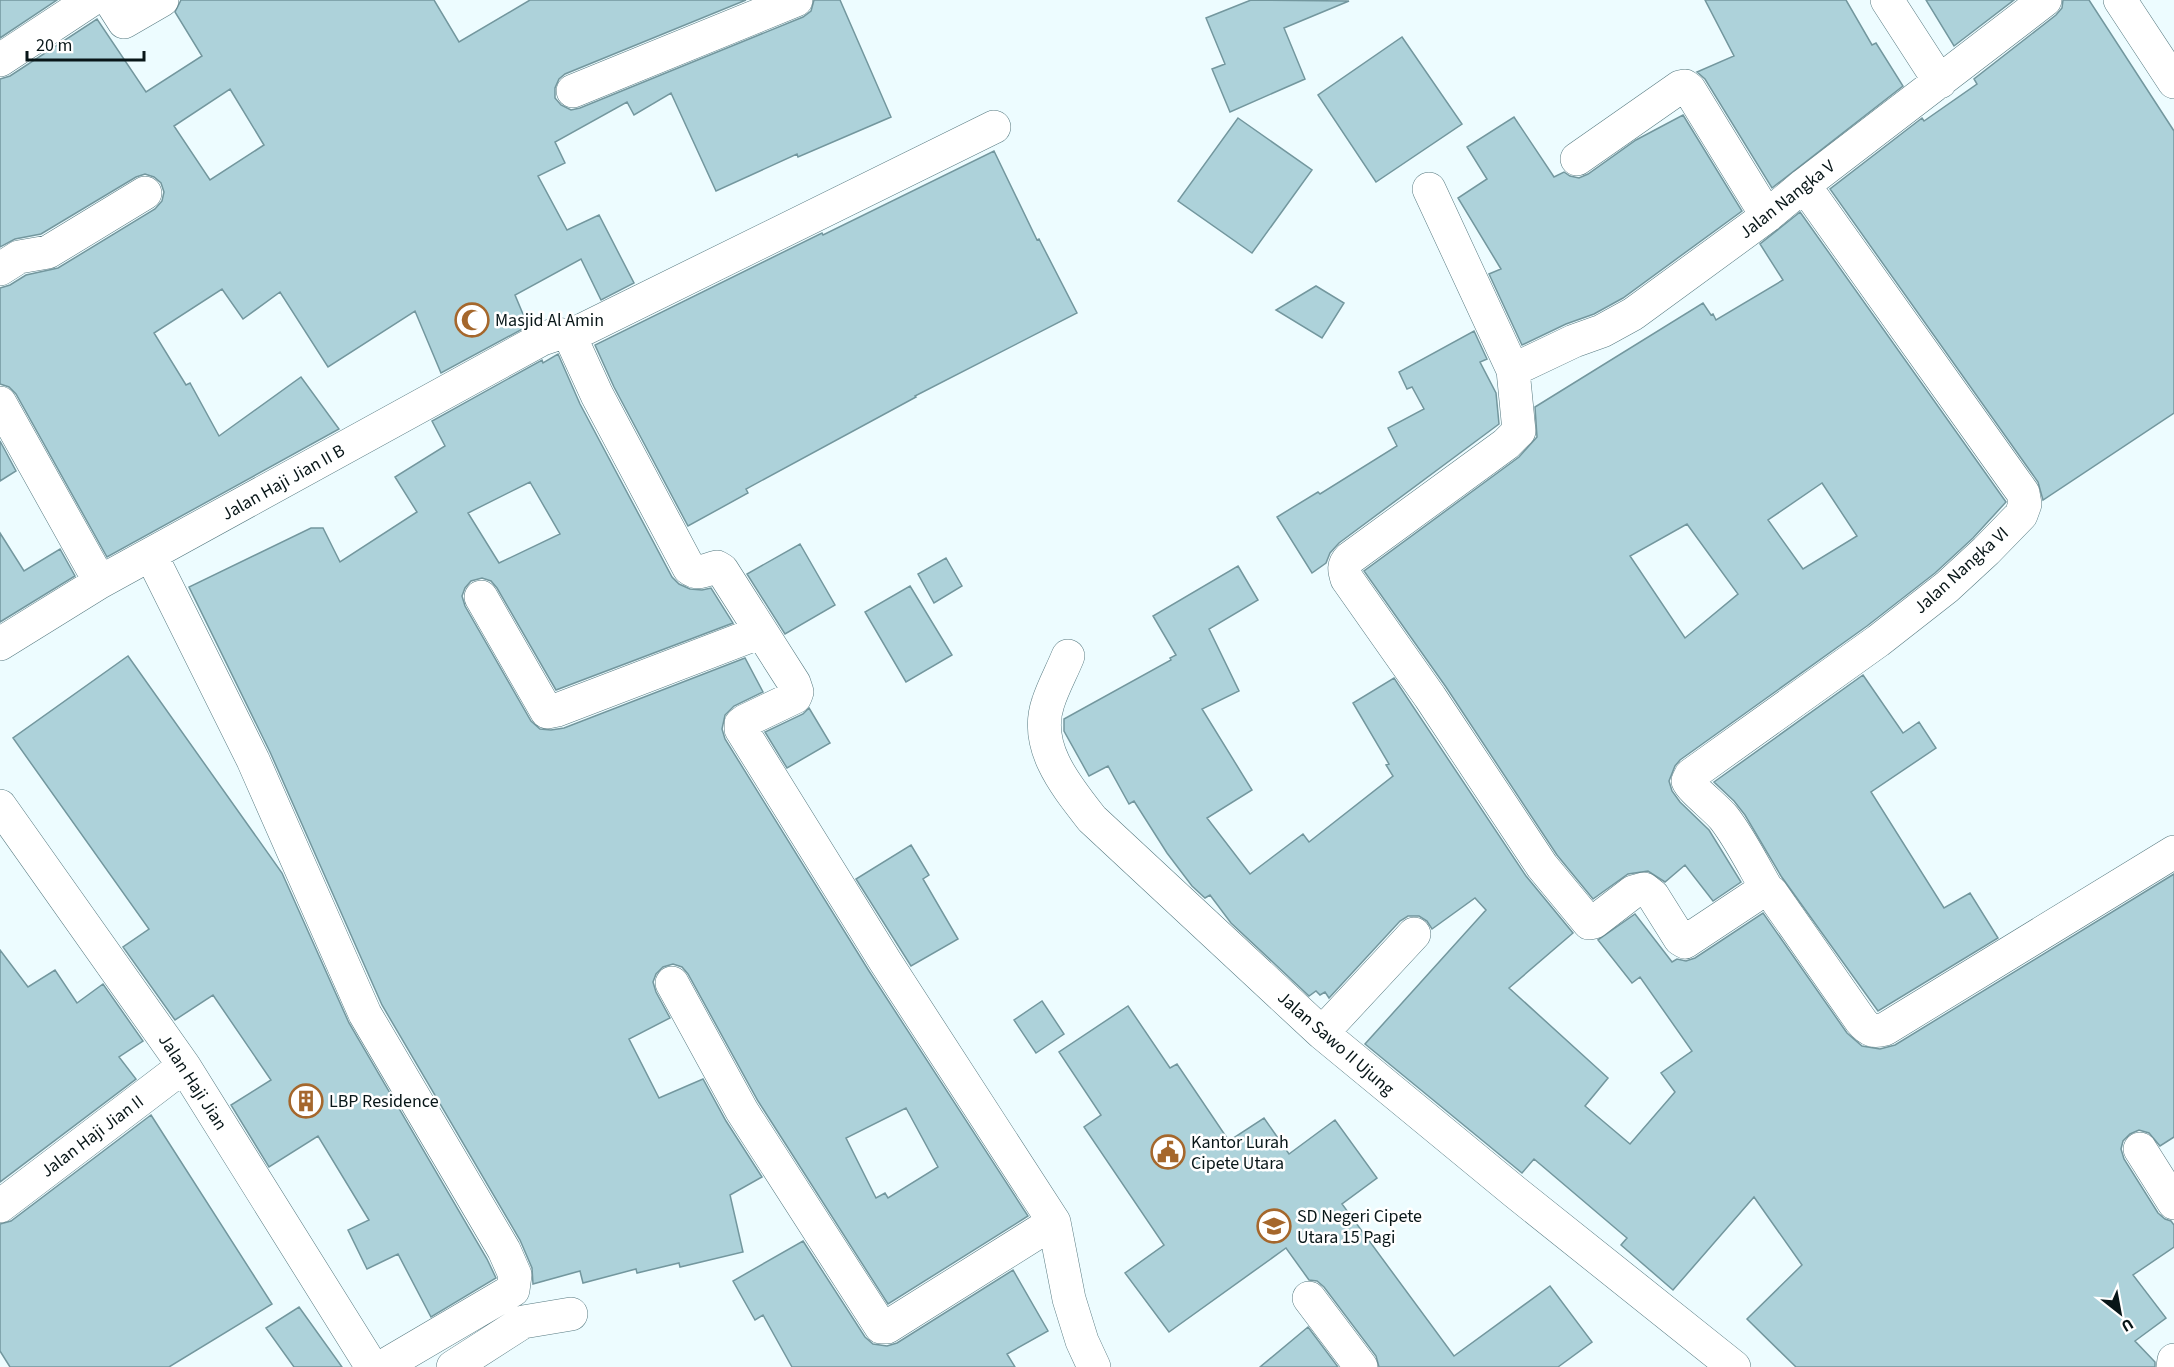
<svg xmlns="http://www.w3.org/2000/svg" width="2174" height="1367" font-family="'Source Sans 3',sans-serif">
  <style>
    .building { fill: #add2da; stroke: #73979e; stroke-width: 1.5; fill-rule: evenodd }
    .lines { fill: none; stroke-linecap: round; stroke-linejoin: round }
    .minor-casing { stroke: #577a81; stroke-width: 34 }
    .minor { stroke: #fff; stroke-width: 33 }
    .labels { text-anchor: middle; stroke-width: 5; stroke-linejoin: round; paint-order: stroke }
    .street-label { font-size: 18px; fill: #081618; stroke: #fff }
    .poi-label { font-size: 18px; fill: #081618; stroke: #fff; text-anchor: start }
  </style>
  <rect width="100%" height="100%" fill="#edfcff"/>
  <path class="building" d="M0,0H57L0,38Z
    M181,0H434L459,42L530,0H746L565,74L559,79L555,88V98L561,105L571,110L580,108L803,17L811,11L814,0H840L891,117L798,157L797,154L716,191L671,93L634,115L627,102L555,142L565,163L538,176L567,230L599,215L634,283L601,300L581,259L515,295L528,326L441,373L415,311L328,367L280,292L243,319L222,289L154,333L186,385L190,383L219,436L301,377L339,429L107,557L16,394L9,387L0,384V288L10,285L26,275L58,268L155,209L162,201L164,192L161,183L154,177L145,174L136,177L41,234L15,239L0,247V79L10,76L97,19L146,92L202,56L175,12ZM230,89L264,145L210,180L174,126Z
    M1251,0L1349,1L1284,28L1305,79L1230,112L1212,69L1225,64L1206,18Z
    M1705,0H1846L1872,45L1876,43L1903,86L1772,188L1705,79L1697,72L1734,56Z
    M1926,0H2014L1954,46Z
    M2063,0H2089L2174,131V413L2043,500L2038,482L1830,189L1922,118L1924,121L1977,84L1974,79L2056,15L2062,8Z
    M1402,37L1462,124L1376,182L1318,95Z
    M1683,115L1742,211L1623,298L1594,314L1566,324L1522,345L1489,274L1501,269L1458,198L1487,179L1467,147L1514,117L1554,177L1564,172L1570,176L1579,178L1588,174L1636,140Z
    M1238,118L1312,170L1252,253L1178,201Z
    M994,151L1037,240L1039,239L1077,313L915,396L916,397L746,489L748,493L688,526L614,387L595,345L822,233L823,235Z
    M1800,212L2006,502L1973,538L1935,573L1867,626L1680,760L1675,766L1669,781L1672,791L1680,802L1709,830L1741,882L1713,901L1685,865L1665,882L1648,871L1628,874L1593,899L1557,855L1446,687L1364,571L1519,457L1537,437L1535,407L1703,303L1711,315L1713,314L1716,320L1783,280L1760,244ZM1822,483L1857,536L1803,569L1768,520ZM1687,524L1738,594L1685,638L1630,556Z
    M1316,286L1344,303L1322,338L1276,310Z
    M1474,331L1487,359L1480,362L1496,393L1499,424L1339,543L1330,553L1326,563L1312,573L1277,517L1318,492L1320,494L1397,446L1388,428L1424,409L1412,387L1407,389L1399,372Z
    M558,354L580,404L672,577L679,584L690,589L702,590L711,588L733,623L556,690L497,588L491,581L482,578L471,581L465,588L462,596L465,606L531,721L540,729L551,730L564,728L745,658L763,692L734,706L725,715L722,729L725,739L869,971L1028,1216L888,1304L758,1101L688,974L682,967L673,964L663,967L656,974L653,982L656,992L670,1018L629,1039L659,1098L703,1079L726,1121L762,1177L730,1195L743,1252L680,1267L679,1263L637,1273L636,1269L583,1283L580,1271L533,1284L532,1268L520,1240L382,1005L270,752L189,587L311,528H323L340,562L417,512L395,477L445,446L432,421L542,360L543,363ZM530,482L560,534L499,563L468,513ZM906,1108L938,1167L888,1198L885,1193L876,1198L846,1138Z
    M0,441L16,471L0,481Z
    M0,533L24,571L60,549L75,576L0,622Z
    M800,544L835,605L785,634L747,574Z
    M946,558L962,586L934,603L918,574Z
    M1238,566L1258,600L1209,629L1239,691L1202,709L1252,790L1207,818L1250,874L1303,834L1309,842L1393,776L1386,765L1389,764L1353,703L1394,678L1526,876L1573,933L1509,988L1608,1078L1585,1106L1630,1144L1675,1092L1661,1073L1692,1051L1640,977L1632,983L1598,940L1635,914L1672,962L1677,959L1686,961L1695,958L1763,913L1847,1033L1862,1046L1880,1049L1895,1045L2174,874V1137L2160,1146L2149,1133L2139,1130L2130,1134L2123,1141L2121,1149L2124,1159L2158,1213L2165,1219L2171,1221L2174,1225V1247L2133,1275L2166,1318L2135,1341L2155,1362V1367H1796L1747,1319L1802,1265L1754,1197L1673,1290L1621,1245L1627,1238L1534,1159L1522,1173L1365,1044L1486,910L1475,898L1432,929L1427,921L1419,916H1408L1400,921L1329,998L1325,992L1320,995L1316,991L1309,996L1231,923L1210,895L1205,898L1192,886L1167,853L1134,801L1129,804L1108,766L1089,776L1064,731V719L1171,660L1170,658L1176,655L1153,616Z
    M910,586L952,655L906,682L865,612Z
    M128,656L282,873L349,1023L487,1259L496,1278L431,1317L398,1254L367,1269L348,1230L369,1220L318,1136L269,1167L231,1105L271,1080L213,995L175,1020L123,947L149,929L13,738Z
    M1863,675L1903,733L1919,722L1936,748L1871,792L1944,908L1970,893L1998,938L1878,1011L1781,876L1745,815L1734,801L1714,782Z
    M809,708L830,743L787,768L765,732L803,714Z
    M911,845L929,875L923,879L958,939L911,966L856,879Z
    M0,950L28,987L55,970L77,1003L103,984L143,1041L119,1057L136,1079L0,1182Z
    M1042,1001L1064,1034L1036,1053L1014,1020Z
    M1128,1006L1170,1068L1177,1064L1229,1141L1264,1118L1289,1154L1335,1120L1377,1178L1342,1204L1454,1356L1550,1286L1592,1342L1558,1367H1379L1376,1356L1324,1287L1317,1281L1309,1280L1286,1248L1169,1332L1125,1273L1164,1245L1084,1127L1101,1115L1059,1052Z
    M151,1115L272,1304L169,1367H10L0,1351V1224L11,1221Z
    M803,1241L865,1337L873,1344L887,1346L897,1343L1013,1270L1048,1331L1007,1354L1015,1367H792L763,1315L755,1320L733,1281Z
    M299,1307L342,1367H294L266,1328Z
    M1308,1327L1338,1367H1260Z"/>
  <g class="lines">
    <g class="minor-casing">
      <path id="minor" d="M110,0L124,22L162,0
        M1887,0L1940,82
        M2120,0L2174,82
        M0,60L91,0
        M573,91L796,0
        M1577,159L1680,87L1685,86L1689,89L1767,216
        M1429,189L1513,370L1519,431L1506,444L1350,558C1343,565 1344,570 1347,579L1430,697L1542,866L1589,923L1594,922L1633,892L1644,889L1653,896L1680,939L1685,942L1762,891L1771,892L1861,1021C1869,1031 1874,1032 1885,1029L2174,852
        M0,269L19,257L48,252L145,193
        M570,336L597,395L689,568C699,576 706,569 717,567L722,570L794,683L797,692L795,697L745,721L741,724V729L885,961L1054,1222L1069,1299L1082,1341L1094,1367
        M570,336L994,127
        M1513,370L1574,341L1602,331L1633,314L1767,216L1804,185L2045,0
        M0,403L100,582
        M151,555L253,760L365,1014L504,1250L515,1275L513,1290L382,1367
        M481,597L547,712L557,710L761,632
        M0,644L100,582L542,339L557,334L570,336
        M1068,656C1062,671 1053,687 1048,703C1033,747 1067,787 1092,819L1322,1033L1515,1192L1734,1367
        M0,806L184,1066L372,1367
        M1768,891C1754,867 1741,840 1724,818C1716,808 1691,789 1688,781L1691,775L1878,641L1947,587L1986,551L2021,515L2025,504L2023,493L2013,479L1804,185
        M672,983L742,1111L881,1327H887L1054,1222
        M1322,1033L1414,934
        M2140,1149L2174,1203
        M0,1206L184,1066
        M1309,1298L1361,1367
        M453,1367L523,1322L571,1314
        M2173,1367L2174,1360"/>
    </g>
    <use href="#minor" class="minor"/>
  </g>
  <defs>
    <g id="mosque-ring" transform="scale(1.725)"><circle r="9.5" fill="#fff" stroke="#a5672c" stroke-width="1.5"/><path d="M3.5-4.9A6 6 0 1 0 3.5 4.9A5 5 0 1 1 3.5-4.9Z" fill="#a5672c"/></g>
    <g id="building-ring" transform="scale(1.725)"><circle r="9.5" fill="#fff" stroke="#a5672c" stroke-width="1.5"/><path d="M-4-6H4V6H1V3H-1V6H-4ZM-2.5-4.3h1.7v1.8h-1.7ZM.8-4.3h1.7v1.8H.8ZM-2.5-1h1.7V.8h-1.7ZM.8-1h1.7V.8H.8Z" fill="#a5672c"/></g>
    <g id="civic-ring" transform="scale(1.725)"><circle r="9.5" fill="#fff" stroke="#a5672c" stroke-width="1.5"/><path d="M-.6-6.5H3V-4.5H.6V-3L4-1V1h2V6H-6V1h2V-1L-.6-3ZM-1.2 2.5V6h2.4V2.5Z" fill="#a5672c"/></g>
    <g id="school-ring" transform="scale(1.725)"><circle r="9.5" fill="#fff" stroke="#a5672c" stroke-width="1.5"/><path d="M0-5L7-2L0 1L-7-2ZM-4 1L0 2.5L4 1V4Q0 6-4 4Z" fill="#a5672c"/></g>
  </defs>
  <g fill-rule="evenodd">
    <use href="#mosque-ring" x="472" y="320"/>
    <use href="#building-ring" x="306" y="1101"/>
    <use href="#civic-ring" x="1168" y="1152"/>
    <use href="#school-ring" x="1274" y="1226"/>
  </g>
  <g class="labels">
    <g class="street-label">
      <text transform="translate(1787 199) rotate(-38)" y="6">Jalan Nangka V</text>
      <text transform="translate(283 482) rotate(-29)" y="6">Jalan Haji Jian II B</text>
      <text transform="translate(1961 570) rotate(-42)" y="6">Jalan Nangka VI</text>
      <text transform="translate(1336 1043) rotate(41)" y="6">Jalan Sawo II Ujung</text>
      <text transform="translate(193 1082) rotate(57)" y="6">Jalan Haji Jian</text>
      <text transform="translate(92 1136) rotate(-37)" y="6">Jalan Haji Jian II</text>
    </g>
    <g class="poi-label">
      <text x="495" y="326">Masjid Al Amin</text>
      <text x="329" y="1107">LBP Residence</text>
      <text x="1191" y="1148">Kantor Lurah<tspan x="1191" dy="21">Cipete Utara</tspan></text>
      <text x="1297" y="1222">SD Negeri Cipete<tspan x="1297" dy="21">Utara 15 Pagi</tspan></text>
    </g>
  </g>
  <g transform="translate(2120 1313) rotate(149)" stroke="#ffffff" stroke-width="4.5" paint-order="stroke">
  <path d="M0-4.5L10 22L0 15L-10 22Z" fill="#081618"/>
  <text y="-9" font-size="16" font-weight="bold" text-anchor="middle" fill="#081618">U</text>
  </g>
  <path d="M27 51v9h117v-9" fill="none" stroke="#081618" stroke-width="3"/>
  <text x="36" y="51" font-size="18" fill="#081618" stroke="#ffffff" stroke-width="4.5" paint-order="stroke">20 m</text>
</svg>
